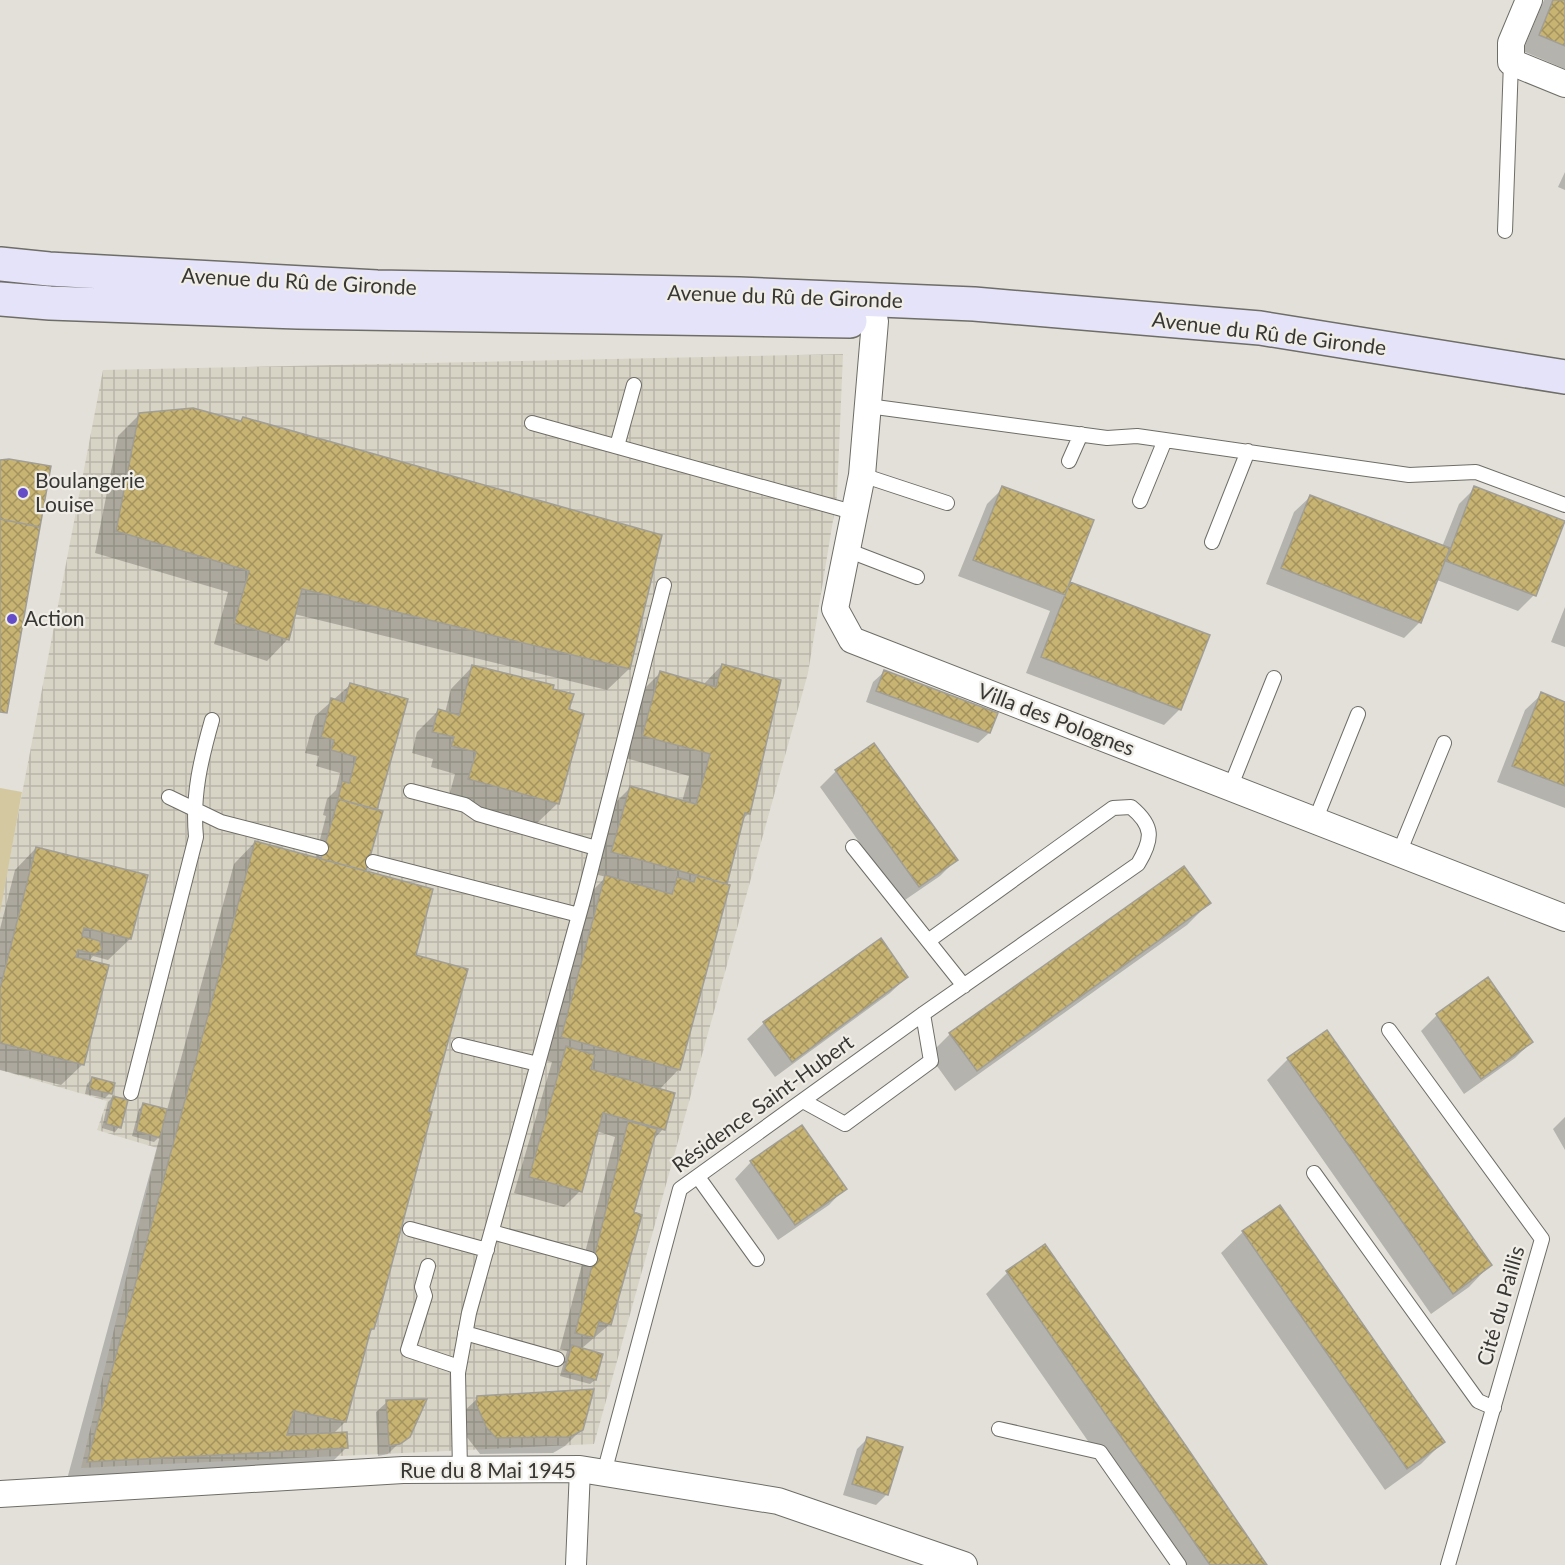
<svg xmlns="http://www.w3.org/2000/svg" width="1565" height="1565" font-family="Lato,sans-serif">
  <style>
    .industrial { fill: url(#industrial-grid) }
    .park { fill: #d4c8a1 }
    .shadow { fill: #0003 }
    .building { fill: url(#building-cross-hatch); stroke: #a09e97; stroke-width: 1.5 }
    .lines { fill: none; stroke-linecap: round; stroke-linejoin: round }
    .service-casing { stroke: #6e6d66; stroke-width: 16 }
    .pedestrian-casing { stroke: #6e6d66; stroke-width: 22 }
    .minor-casing { stroke: #6e6d66; stroke-width: 28 }
    .secondary-casing { stroke: #6e6d66; stroke-width: 36 }
    .service { stroke: #fff; stroke-width: 14 }
    .pedestrian { stroke: #fff; stroke-width: 20 }
    .minor { stroke: #fff; stroke-width: 26 }
    .secondary { stroke: #e5e3f9; stroke-width: 33 }
    .poi-dot { fill: #644dc6; stroke: #efede6; stroke-width: 2 }
    .labels { text-anchor: middle; stroke-width: 4.5; stroke-linejoin: round; paint-order: stroke }
    .street-label { font-size: 21px; fill: #383734; stroke: #efede6 }
    .poi-label { font-size: 21px; fill: #383734; stroke: #efede6; text-anchor: start }
  </style>
  <defs>
    <pattern id="industrial-grid" width="8" height="8" patternUnits="userSpaceOnUse" patternTransform="scale(1.5)"><rect width="8" height="8" fill="#d7d3c5"/><path d="M0 4h8M4 0v8" fill="none" stroke="#b9b6aa"/></pattern>
    <pattern id="building-cross-hatch" width="8" height="8" patternUnits="userSpaceOnUse" patternTransform="scale(1.5)"><rect width="8" height="8" fill="#c7b473"/><path d="M0 0l8 8M0 8l8-8" fill="none" stroke="#a3935f"/></pattern>
  </defs>
  <rect width="100%" height="100%" fill="#e2e0d9"/>
  <path class="industrial" d="M843,354L837,496L808,673L594,1444L81,1468L157,1148L97,1130L107,1101L0,1070V909L103,370Z"/>
  <path class="park" d="M0,788L22,792L0,913Z"/>
  <path class="shadow" d="M1544,0H1565V69L1523,51Z
    M1565,172V190L1558,187Z
    M140,414L629,669L607,690L294,614L288,639L267,661L214,644L228,592L95,553L118,436Z
    M1003,488L1068,583L1180,709L1164,725L1026,673L1050,611L958,576L987,504Z
    M1475,488L1534,595L1518,611L1437,580L1420,622L1404,638L1266,584L1294,512L1311,496L1442,547L1459,504Z
    M1565,607V647L1551,642Z
    M722,665L779,681L748,814L741,821L679,1069L659,1090L663,1129L652,1141L632,1213L610,1324L581,1349L595,1380L590,1384L560,1376L567,1351L560,1349L615,1137L596,1131L580,1191L564,1207L514,1193L552,1062L541,1059L584,899L606,877L591,873L609,809L630,788L682,802L689,776L622,757L639,694L660,673L703,685Z
    M472,667L551,690L567,710L558,803L536,824L448,800L455,774L431,767L433,759L412,753L417,732L438,711L445,713L451,689Z
    M884,672L996,713L989,733L978,743L866,702L873,682Z
    M350,685L376,811L364,872L415,956L427,1113L373,1329L369,1333L345,1422L333,1434L346,1448L325,1469L66,1483L160,1136L154,1142L132,1136L139,1109L144,1104L167,1110L234,864L255,842L315,859L326,816L323,815L327,799L336,790L340,773L316,766L319,756L305,753L315,716Z
    M1542,694L1565,703V808L1497,782L1525,710Z
    M874,745L956,860L940,876L902,902L820,787L836,771Z
    M36,848L130,939L108,960L93,956L89,961L83,1064L61,1085L0,1070V929L15,870Z
    M1209,903L1187,925L955,1091L929,1055L950,1034Z
    M880,940L907,977L890,993L775,1077L747,1039L764,1023Z
    M1437,1015L1531,1042L1515,1058L1464,1094L1421,1031Z
    M1288,1059L1490,1265L1469,1287L1431,1314L1267,1080Z
    M92,1079L110,1093L105,1098L85,1094L87,1084Z
    M113,1097L119,1127L115,1132L102,1128L108,1102Z
    M1565,1117V1150L1553,1129Z
    M802,1127L845,1188L829,1205L778,1240L735,1179L751,1162Z
    M1243,1232L1443,1442L1421,1464L1385,1490L1221,1253Z
    M1007,1273L1265,1565H1174L986,1294Z
    M478,1398L582,1429L565,1446L553,1453L480,1454L466,1436L461,1421V1414Z
    M425,1400L414,1428L388,1454L378,1456L376,1412L387,1402Z
    M868,1438L887,1494L876,1505L843,1495L857,1449Z"/>
  <path class="building" d="M1553,0H1565V46L1539,35Z
    M193,408L241,421L243,417L662,535L630,669L302,589L289,640L234,623L249,571L116,531L139,413Z
    M9,459L51,466L40,527L0,519V460Z
    M1002,486L1094,520L1065,595L973,560Z
    M1474,486L1565,521L1536,596L1446,561Z
    M1310,495L1450,548L1421,623L1281,568Z
    M0,519L40,527L7,713L0,712Z
    M1070,582L1210,635L1181,710L1041,657Z
    M722,664L781,680L750,814L745,813L727,884L611,852L630,786L696,804L710,754L642,736L660,671L716,687Z
    M472,665L554,685L553,689L574,694L569,709L584,714L559,804L468,779L476,752L451,746L454,737L432,732L438,709L459,715Z
    M884,670L998,713L990,733L876,691Z
    M350,683L408,699L377,810L338,799L342,781L349,783L356,757L331,750L334,740L321,737L331,698L344,702Z
    M1541,692L1565,702V786L1512,766Z
    M874,743L958,860L919,887L835,770Z
    M338,799L383,811L366,871L321,859Z
    M255,841L433,889L416,955L468,969L429,1111L432,1112L381,1305L374,1329H371L346,1422L294,1411L287,1435L347,1432L348,1448L87,1462Z
    M36,847L148,875L131,939L84,928L82,936L100,941L102,950L95,954L78,950L76,957L109,965L84,1065L0,1043V988Z
    M1184,866L1211,903L977,1071L949,1033Z
    M605,875L672,894L677,877L694,882L696,875L730,885L680,1070L561,1037Z
    M881,938L908,977L792,1062L763,1022Z
    M1488,977L1533,1042L1481,1079L1436,1014Z
    M1327,1030L1492,1265L1453,1294L1287,1058Z
    M566,1046L595,1055L591,1069L675,1093L665,1130L603,1113L582,1192L529,1177Z
    M92,1077L115,1083L112,1094L89,1089Z
    M113,1096L128,1100L121,1128L106,1124Z
    M143,1103L167,1109L160,1138L136,1131Z
    M628,1121L657,1129L634,1212L642,1215L611,1325L599,1322L594,1338L575,1333Z
    M802,1125L847,1189L795,1225L750,1161Z
    M1280,1205L1445,1442L1407,1469L1242,1231Z
    M1045,1244L1186,1446L1267,1565H1210L1006,1271Z
    M572,1345L603,1354L596,1380L564,1371Z
    M594,1389L583,1430L570,1437L496,1438L486,1427L476,1404L477,1396Z
    M427,1399L410,1437L400,1444L389,1446L386,1400Z
    M867,1437L903,1447L888,1495L852,1484Z"/>
  <g class="lines">
    <g class="service-casing">
      <path id="service" d="M1505,231L1511,62
        M868,406L1107,438L1137,436L1165,440L1409,475L1476,472L1565,505
        M532,423L856,513
        M617,446L634,385
        M1069,461L1081,434
        M862,475L947,503
        M1140,501L1165,440
        M1212,542L1248,451
        M847,550L917,577
        M1230,788L1274,678
        M411,791L465,805L478,814L596,848
        M169,797L221,822L321,848
        M1315,821L1358,714
        M853,847L964,986
        M1399,853L1444,743
        M373,862L579,915
        M1389,1030L1542,1239L1448,1565
        M459,1045L538,1064
        M131,1093L196,837C192,795 201,759 212,720
        M803,1101L845,1124L931,1061L923,1014
        M1314,1173L1478,1401L1494,1408
        M698,1177L757,1259
        M410,1229L487,1250
        M492,1232L590,1259
        M428,1266L422,1287L425,1296L408,1350L459,1367
        M465,1333L557,1359
        M999,1429L1100,1452L1179,1565
        M460,1470L458,1373L469,1313L584,897L664,585
        M604,1473L680,1189L923,1014L1138,864C1153,839 1154,826 1131,807L1113,808L928,941"/>
    </g>
    <g class="pedestrian-casing">
      <path id="pedestrian" d="M576,1565L580,1469"/>
    </g>
    <g class="minor-casing">
      <path id="minor" d="M1529,0L1511,43V62L1565,84
        M875,321L862,475L835,609L852,640L1565,918
        M0,1494L403,1470L580,1469L778,1501L964,1565"/>
    </g>
    <g class="secondary-casing">
      <path id="secondary" d="M0,264L49,269L377,287L739,294L974,304L1260,328L1565,377
        M0,299L50,303L298,312L850,321"/>
    </g>
    <use href="#service" class="service"/>
    <use href="#pedestrian" class="pedestrian"/>
    <use href="#minor" class="minor"/>
    <use href="#secondary" class="secondary"/>
  </g>
  <g class="poi-dot">
    <circle cx="23" cy="493" r="6"/>
    <circle cx="12" cy="619" r="6"/>
  </g>
  <g class="labels">
    <g class="street-label">
      <text transform="translate(299 282) rotate(3)" y="7">Avenue du Rû de Gironde</text>
      <text transform="translate(785 297) rotate(2)" y="7">Avenue du Rû de Gironde</text>
      <text transform="translate(1269 334) rotate(7)" y="7">Avenue du Rû de Gironde</text>
      <text transform="translate(1056 720) rotate(21)" y="7">Villa des Polognes</text>
      <text transform="translate(763 1104) rotate(-36)" y="7">Résidence Saint-Hubert</text>
      <text transform="translate(1501 1306) rotate(-74)" y="7">Cité du Paillis</text>
      <text x="488" y="1478">Rue du 8 Mai 1945</text>
    </g>
    <g class="poi-label">
      <text x="35" y="488">Boulangerie<tspan x="35" dy="24">Louise</tspan></text>
      <text x="24" y="626">Action</text>
    </g>
  </g>
</svg>
